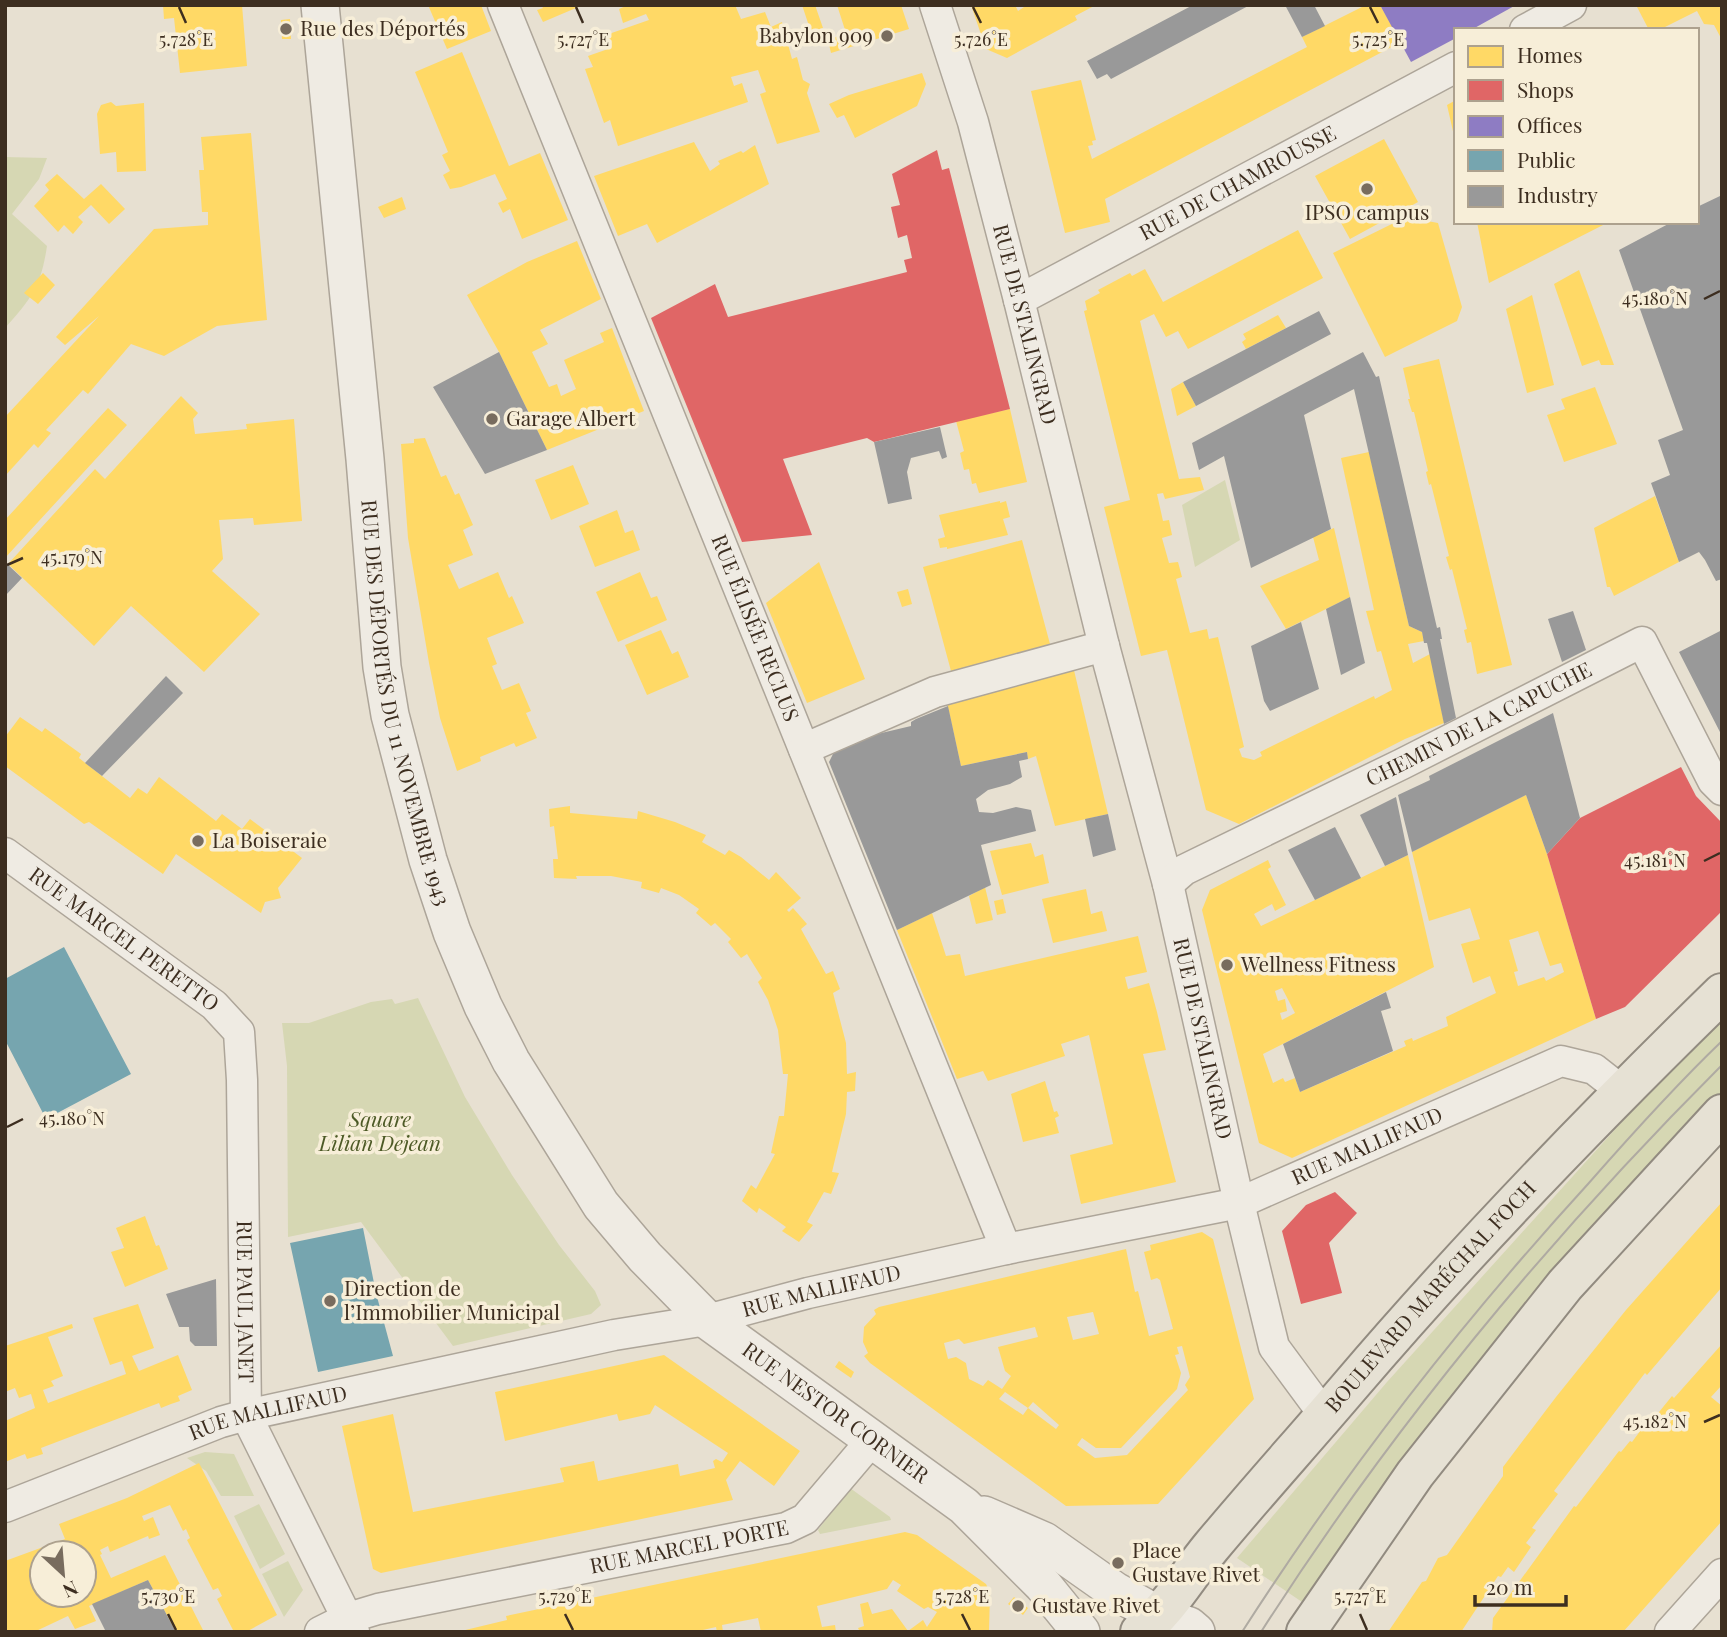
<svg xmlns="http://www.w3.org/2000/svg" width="1727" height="1637" font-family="'Playfair Display',serif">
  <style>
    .green { fill: #d6d7b3 }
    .homes { fill: #ffd966; fill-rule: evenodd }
    .shops { fill: #e06666 }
    .offices { fill: #8e7cc3 }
    .public { fill: #76a5af }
    .industry { fill: #999 }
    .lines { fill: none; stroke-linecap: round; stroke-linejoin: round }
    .minor-casing { stroke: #ada599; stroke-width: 33 }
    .tertiary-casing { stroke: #ada599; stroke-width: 40 }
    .primary-casing { stroke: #928b80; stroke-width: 42 }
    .minor { stroke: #efebe3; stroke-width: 30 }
    .tertiary { stroke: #efebe3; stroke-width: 37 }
    .primary { stroke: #e6e1d4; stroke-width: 38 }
    .tram { stroke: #afaaa2; stroke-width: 2 }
    .ticks { fill: none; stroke: #3d2e20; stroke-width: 2.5 }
    .poi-dot { fill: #786c5e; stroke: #f7eed8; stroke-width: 2.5 }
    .labels { text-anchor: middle; stroke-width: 7; stroke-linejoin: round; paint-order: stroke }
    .poi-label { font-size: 21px; fill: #3d2e20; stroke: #f7eed8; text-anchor: start }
    .street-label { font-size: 21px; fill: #3d2e20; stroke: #f7eed8 }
    .park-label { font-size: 21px; font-style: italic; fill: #4d5a26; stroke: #f7eed8 }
    .ticks-label { font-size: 18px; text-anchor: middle; fill: #3d2e20; stroke: #f7eed8; stroke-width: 7; stroke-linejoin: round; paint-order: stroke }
  </style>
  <rect width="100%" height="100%" fill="#e7e0d1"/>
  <path class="green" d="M5,157L47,158L39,179L12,214L47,246C41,286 32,298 5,328Z
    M1225,480L1240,540L1195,567L1182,505Z
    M418,998L465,1097L512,1175L559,1245L595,1291L601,1305L591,1314L453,1346L361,1222L288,1237L287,1066L282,1023H309L371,1002L392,999L395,1004Z
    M1722,1019V1093L1551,1279L1305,1604L1237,1558L1387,1382L1657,1083Z
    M205,1452L234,1454L254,1496H221L206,1471L187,1458Z
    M850,1488L890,1517L891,1520L820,1534L818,1530Z
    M259,1504L285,1554L260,1569L234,1516Z
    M288,1561L303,1590L284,1617L262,1574Z"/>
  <path class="homes" d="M163,5H242L247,66L180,73L174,18L164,19Z
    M428,5H481L491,31L447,49Z
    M541,5H583L543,22L537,10L543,8Z
    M628,5H735L741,19L765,12L771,27L782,22L792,59L797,57L803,80L810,84L807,93L820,132L777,144L760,94L766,92L758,70L731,77L734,86L742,83L748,102L618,146L610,120L604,123L585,69L593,67L588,56L608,49L603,36L649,20L646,14L623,23L619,9Z
    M802,5H815L823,28L811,32Z
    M837,5H901L909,29L831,53L828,40L846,33Z
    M971,5H1015L1018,11L1027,5H1096L1075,16L1077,20L1007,58L986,49Z
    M1366,5H1380L1401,42L1105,199L1110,222L1065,233L1031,91L1081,80L1096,140L1092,141L1093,145L1088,146L1092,159L1307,47L1302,37Z
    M1636,5H1722V40L1714,25L1704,24L1697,11L1659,30H1649Z
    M290,19L291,39H282L281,20Z
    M462,52L509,166L540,153L568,220L522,239L510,209L503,213L498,203L507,199L495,174L461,187L450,189L443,175L450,171L442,155L448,152L415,72Z
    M922,73L926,84L917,106L855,138L844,115L837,118L829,104L849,95Z
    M1456,100V140H1455L1447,105Z
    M111,102L116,106L144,103L146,171L117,172L116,152L100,154L97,114L101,105Z
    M251,133L267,320L217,326L164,356L131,344L88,394L83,390L46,430L51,433L38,448L34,444L5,476V417L99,316L65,345L56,337L154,229L208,225V212H202L199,170H204L201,137Z
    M1384,139L1418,202L1350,239L1315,176Z
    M694,142L710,171L720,164L718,161L741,151L743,153L755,145L769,184L657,243L647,224L618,236L594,176Z
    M57,174L84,199L101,184L125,209L109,224L91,205L78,217L83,222L73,234L64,225L58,232L34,206L49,190L45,185Z
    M402,197L406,209L384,218L378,207Z
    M1406,217L1438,223L1462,307L1457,321L1385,357L1333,253Z
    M1477,222H1609L1489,283Z
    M1298,230L1323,278L1188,349L1178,331L1166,337L1154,314L1140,321L1179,479L1200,477L1204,490L1165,499L1163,493L1157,494L1163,521L1169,520L1172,535L1162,538L1169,563L1178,562L1182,577L1176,579L1190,633L1207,629L1209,639L1218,637L1244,747L1239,749L1242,757L1254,760L1262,756L1260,752L1374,696L1375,699L1392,690L1381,651L1377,652L1366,611L1374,610L1341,458L1369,452L1409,626L1422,632L1424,641L1408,644L1413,663L1430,654L1444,723L1405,739L1239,824L1206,810L1167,650L1141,656L1104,507L1130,500L1084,311L1087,310L1085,301L1100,293L1098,290L1130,273L1132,276L1145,269L1163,302Z
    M577,241L601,299L540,330L548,344L532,352L549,387L557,384L561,396L576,389L564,360L604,342L600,333L612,328L644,411L547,450L499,352L467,295L527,262Z
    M1579,270L1614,365H1601L1599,360L1582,366L1554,284Z
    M43,273L55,285L38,304L24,293Z
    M1532,295L1554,385L1527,393L1506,309Z
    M1278,315L1286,328L1246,349L1242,342L1246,339L1243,334Z
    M1439,359L1512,665L1477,674L1471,642L1467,643L1464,630L1467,629L1452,569L1450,570L1446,557L1449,556L1431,484L1429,485L1426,472L1428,471L1414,412H1412L1408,399H1410L1403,368Z
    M1183,382L1196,406L1177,416L1171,389Z
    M1595,387L1617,444L1564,462L1547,415L1565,409L1561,399Z
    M181,396L198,413L193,419L195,434L247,429L246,424L294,419L302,521L254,525L253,518L219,520L223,559L212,571L260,614L204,672L131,606L94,646L8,564L95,469L105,479Z
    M108,408L127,425L5,558V520Z
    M1010,409L1027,482L979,493L976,483L972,484L969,469L964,470L960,453L964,451L956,421Z
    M425,438L441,477L446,475L455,495L459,493L473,525L463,530L473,555L448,565L459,589L498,572L509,598L512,596L524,623L487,638L497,664L492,666L502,690L519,683L531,711L526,713L537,738L516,747L514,743L480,757L481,761L457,771L440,718L429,663L408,538L401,444L414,443V439Z
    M573,465L589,504L551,520L535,480Z
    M1655,496L1679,562L1614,596L1610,587H1607L1594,528Z
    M1000,501V503L1006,501L1010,517L1003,519L1008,535L947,549V547L940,548L938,539L945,537L939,515Z
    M617,510L625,533L633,530L640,550L595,567L579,526Z
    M1334,528L1350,597L1286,629L1260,586L1319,560L1313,537Z
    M1022,540L1050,644L951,671L923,567Z
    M819,562L865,679L807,703L766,603Z
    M640,572L651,598L657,596L667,620L618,642L596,592Z
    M908,589L912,604L902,607L897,592Z
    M661,630L672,654L678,651L689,677L647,695L625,645Z
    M1073,666L1108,814L1055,826L1036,756L1028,759L1027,752L961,766L946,698Z
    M20,717L42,732L45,728L81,754L79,758L130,798L138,788L147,794L159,777L216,821L222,814L242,829L250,819L302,858L278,888L281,898L265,902L261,913L176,854L163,874L89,822L84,824L5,766V737Z
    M1526,795L1547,854L1596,1019L1292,1158L1259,1143L1202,910L1210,890L1268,860L1271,867L1268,869L1286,905L1275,911L1272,904L1254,914L1261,926L1408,855L1434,967L1263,1054L1273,1083L1283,1078L1285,1082L1295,1078L1300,1092L1406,1046L1404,1041L1412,1038L1413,1041L1448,1026L1446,1017L1496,993L1490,976L1473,983L1461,944L1480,939L1470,908L1429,921L1412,852ZM1538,931L1550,966L1561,963L1564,972L1546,981L1544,977L1518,986L1514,972L1518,971L1509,940ZM1282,988L1295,1013L1282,1020L1280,1013L1287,1011L1285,999L1278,1001L1275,991Z
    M570,806V813L637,819L638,811L675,822L706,835L702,842L725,855L729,850L741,857L769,880L776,872L801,898L787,910L789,912L793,908L807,924L801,929L826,974L833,971L840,989L833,993L846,1043L847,1074L856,1072L855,1091L847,1092L846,1114L832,1172L839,1173L831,1194L824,1192L807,1222L813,1225L799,1242L782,1231L786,1227L759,1208L757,1213L742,1201L751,1185L756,1189L775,1154L771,1153L779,1116H784L788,1074H783L778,1030L768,1000L758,982L762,978L747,954L741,958L728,942L731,939L715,923L711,926L696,913L699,909L679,895L661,888L659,893L641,888L642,882L611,876H576L577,879L554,878L553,859H558L554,826L550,827L549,809Z
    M1031,843L1035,857L1043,854L1049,883L1002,895L990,851Z
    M985,887L993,920L976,924L969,896Z
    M1086,889L1091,914L1102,911L1107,931L1053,943L1042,899Z
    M1003,899L1006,913L997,915L994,901Z
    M932,913L946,956L960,954L965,976L1138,936L1147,972L1125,977L1128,989L1149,983L1157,1012L1166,1050L1143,1054L1176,1182L1081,1204L1070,1155L1113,1144L1089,1035L1061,1044L1065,1056L988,1081L983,1071L957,1079L897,930Z
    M1045,1081L1054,1112L1057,1111L1059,1116L1055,1118L1059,1133L1023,1142L1011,1094Z
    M1722,1202V1287L1647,1375L1645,1373L1554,1491L1558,1494L1532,1528L1536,1530L1526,1543L1531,1547L1514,1572L1508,1567L1501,1577L1498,1576L1461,1632H1388L1422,1582L1426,1581L1438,1558L1447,1555L1503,1476V1467L1556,1397L1626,1310Z
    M145,1216L156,1246L159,1245L168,1269L125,1287L111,1252L124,1248L116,1228Z
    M1202,1232L1213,1239L1254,1399L1158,1504L1066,1506L870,1363L864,1356L868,1353L863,1342L864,1327L876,1314L874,1310L879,1307L1126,1249L1135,1292L1138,1291L1149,1336L1173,1329L1160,1280L1157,1278L1151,1280L1144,1252L1151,1250L1150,1245ZM1093,1312L1099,1334L1073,1340L1067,1317ZM1035,1327L1038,1337L998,1347L1005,1371L1011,1376L1002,1389L988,1380L983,1386L969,1379L966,1363L956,1357L948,1359L944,1343L959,1339L964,1344ZM1182,1346L1190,1377L1185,1385L1188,1390L1127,1455L1095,1458L1077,1445L1082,1438L1096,1448H1121L1177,1389L1181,1373L1175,1355L1179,1354L1177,1347ZM1005,1392L1028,1408L1033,1402L1059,1425L1056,1429L1028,1408L1023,1415L999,1399Z
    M138,1304L154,1348L132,1356L139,1371L178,1355L192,1390L178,1396L180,1401L171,1404L161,1408L159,1403L41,1448L43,1454L27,1459L25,1454L5,1462V1421L35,1408L31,1394L19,1398L15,1388L5,1392V1346L72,1324L73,1328L48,1337L63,1376L51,1381L54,1386L43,1390L48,1403L126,1374L122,1361L110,1365L93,1318Z
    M1722,1344V1385L1711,1397L1722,1406V1521L1623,1632H1492L1493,1618L1574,1506L1576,1507L1619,1451L1621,1452L1630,1441L1632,1442L1652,1415L1655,1417L1672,1396L1674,1398Z
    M664,1355L800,1451L774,1486L740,1461L726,1480L733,1500L381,1573L373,1569L342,1426L393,1414L413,1512L564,1482L560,1468L594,1461L598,1481L678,1464L680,1476L715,1468L713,1461L716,1459L722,1462L728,1453L655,1405L650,1414L619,1421L617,1414L505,1441L495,1392Z
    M839,1361L854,1372L851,1378L835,1367Z
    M199,1463L277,1615L246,1632H234L217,1599L222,1596L218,1588L213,1590L187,1540L190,1538L186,1529L183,1531L170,1505L142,1516L144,1521L153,1517L160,1535L149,1539L148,1536L110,1552L108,1546L100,1550L102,1554L100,1555L111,1578L165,1555L204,1632H176L148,1580L89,1606L96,1621L75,1629L68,1616L34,1632H5V1561L65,1539L59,1524L127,1498ZM42,1553H84V1595H42Z
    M905,1532L917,1535L986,1584L990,1593L989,1632H860L858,1628L864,1626L860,1604L868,1602L872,1614L892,1609L908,1631L923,1620L927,1627L937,1612L928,1607L924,1609L897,1591L901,1585L893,1580L887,1589L817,1606L822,1627L835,1625L836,1632H761L758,1618L722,1625L723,1632H717L716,1627L694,1632H457L507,1620L506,1616Z
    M1014,1597L1028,1608L1023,1615L1008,1604Z"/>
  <path class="shops" d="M937,150L942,170L949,168L1010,409L874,442L867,438L783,459L812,535L742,542L651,318L715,284L728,317L907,272L904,260L912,258L907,235L898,238L891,207L900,205L892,174Z
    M1681,767L1696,796L1722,823V911L1625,1007L1596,1019L1547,854L1580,818Z
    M1335,1192L1357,1213L1329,1243L1342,1293L1301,1304L1282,1231L1306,1205Z"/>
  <path class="offices" d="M1380,5H1516L1471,30H1456V38L1411,62Z"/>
  <path class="public" d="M64,947L131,1074L46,1119L5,1040V979Z
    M363,1228L376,1293L393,1356L318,1372L290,1243Z"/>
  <path class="industry" d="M1193,5H1250L1111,79L1107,74L1097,79L1087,61Z
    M1285,5H1314L1325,26L1302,37Z
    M1720,196L1722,200V579L1716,581L1705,560L1699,552L1679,562L1651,483L1670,475L1658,440L1683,430L1619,250L1672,222H1697V207Z
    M1319,311L1331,334L1196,406L1183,382Z
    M499,352L547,450L485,474L433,387Z
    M1363,352L1376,377L1379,376L1437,628L1440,627L1442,639H1440L1456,718L1444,724L1427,643H1424L1422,632L1409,626L1354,389L1304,415L1331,529L1251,568L1224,456L1199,470L1192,443Z
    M940,427L947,457L942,459L939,451L911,458L907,472L912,499L888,504L874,442Z
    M5,562L22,578L5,596Z
    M1350,597L1365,663L1341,675L1326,609Z
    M1573,611L1586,650L1562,662L1548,619Z
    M1301,622L1319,689L1270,711L1264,701L1251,646Z
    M1722,630V736L1679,652Z
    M166,676L183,693L102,776L85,763Z
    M948,706L961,766L1027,752L1028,759L1019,761L1022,777L1010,784L988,790L976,799L979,812L993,813L1016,807L1031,810L1036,831L981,845L991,885L897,930L829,762L835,750L873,735L911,726V722L916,719Z
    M1553,713L1580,818L1547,854L1526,795L1412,852L1398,795L1430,780L1429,776Z
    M1396,797L1408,855L1385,866L1360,815Z
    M1108,814L1116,850L1093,857L1085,819Z
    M1335,827L1361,878L1315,900L1288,850Z
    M1386,992L1391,1008L1381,1011L1393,1051L1300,1092L1283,1044Z
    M216,1279L217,1346H195L190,1341L189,1327H179L166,1294Z
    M148,1580L176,1632H106L92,1604Z"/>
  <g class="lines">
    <g class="minor-casing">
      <g id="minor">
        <path id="s1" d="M503,5L1006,1249"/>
        <path id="s2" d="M935,5L973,122L1019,300L1104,646L1168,884L1239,1203L1274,1347L1325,1416"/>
        <path d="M1525,30L1571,5"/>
        <path id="s3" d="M1019,300L1456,67"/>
        <path d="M804,749L935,692L1104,646"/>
        <path id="s4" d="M5,853L214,1005L239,1032L242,1080L246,1415L354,1632"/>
        <path id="s5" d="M1168,884L1184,870L1402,764L1642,642L1713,781L1722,790"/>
        <path id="s6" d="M5,1507L221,1422L246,1415L614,1335L707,1320L808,1293L1006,1249L1239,1203L1561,1061L1594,1069L1622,1091"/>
        <path id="s7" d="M320,1632L348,1618L378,1609L786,1528L805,1519L872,1440"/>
        <path d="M1670,1632L1722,1574"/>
      </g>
    </g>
    <g class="tertiary-casing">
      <g id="tertiary">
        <path id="s8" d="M320,5L365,459L382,667L390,715L428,860L452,932L483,1006L511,1061L601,1205L645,1257L707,1320L964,1506L1043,1585L1081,1632"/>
        <path d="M984,1515L1044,1541L1115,1591L1160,1616L1189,1626L1196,1632"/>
      </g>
    </g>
    <g class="primary-casing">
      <g id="primary">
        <path id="s9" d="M1140,1632C1170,1608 1187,1576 1211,1547C1256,1493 1304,1440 1350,1386C1467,1249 1593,1119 1722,993"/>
        <path d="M1306,1632L1415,1474L1565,1285L1722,1114"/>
      </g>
    </g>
    <use href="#minor" class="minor"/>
    <use href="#tertiary" class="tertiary"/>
    <use href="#primary" class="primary"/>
    <path class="tram" d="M1242,1632C1344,1473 1461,1323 1588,1184C1631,1135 1675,1086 1722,1041
      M1261,1632C1392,1427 1550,1237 1722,1065"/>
  </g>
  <path class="ticks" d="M179,7L186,23M576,7L583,23M973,7L981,23M1370,7L1378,23M1704,299L1720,291M7,565L23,558M1704,861L1720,853M7,1127L23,1119M1704,1422L1720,1415M168,1614L176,1630M565,1614L573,1630M962,1614L970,1630M1360,1614L1367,1630"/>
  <g class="poi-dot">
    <circle cx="286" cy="29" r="7"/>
    <circle cx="887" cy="36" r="7"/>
    <circle cx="1367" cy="189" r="7"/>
    <circle cx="492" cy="419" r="7"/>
    <circle cx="198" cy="841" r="7"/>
    <circle cx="1227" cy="965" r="7"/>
    <circle cx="330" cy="1301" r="7"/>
    <circle cx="1118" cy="1563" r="7"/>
    <circle cx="1018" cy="1606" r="7"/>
  </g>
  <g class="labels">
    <g class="poi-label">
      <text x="300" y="36">Rue des Déportés</text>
      <text x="873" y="43" text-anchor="end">Babylon 909</text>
      <text x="1367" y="220" text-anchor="middle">IPSO campus</text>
      <text x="506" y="426">Garage Albert</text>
      <text x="212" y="848">La Boiseraie</text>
      <text x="1241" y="972">Wellness Fitness</text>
      <text x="344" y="1296">Direction de<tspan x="344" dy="24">l’Immobilier Municipal</tspan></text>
      <text x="1132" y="1558">Place<tspan x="1132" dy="24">Gustave Rivet</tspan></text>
      <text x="1032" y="1613">Gustave Rivet</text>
    </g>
    <g class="street-label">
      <text dy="7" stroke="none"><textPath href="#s3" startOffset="248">RUE DE CHAMROUSSE</textPath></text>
      <text dy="7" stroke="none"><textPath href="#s2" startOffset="332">RUE DE STALINGRAD</textPath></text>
      <text dy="7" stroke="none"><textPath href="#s1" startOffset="672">RUE ÉLISÉE RECLUS</textPath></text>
      <text dy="7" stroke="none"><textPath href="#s8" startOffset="704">RUE DES DÉPORTÉS DU 11 NOVEMBRE 1943</textPath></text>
      <text dy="7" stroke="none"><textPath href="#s5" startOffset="350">CHEMIN DE LA CAPUCHE</textPath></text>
      <text dy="7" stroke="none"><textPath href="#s4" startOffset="147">RUE MARCEL PERETTO</textPath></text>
      <text dy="7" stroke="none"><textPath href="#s2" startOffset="1068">RUE DE STALINGRAD</textPath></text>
      <text dy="7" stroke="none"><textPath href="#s6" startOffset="1414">RUE MALLIFAUD</textPath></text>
      <text dy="7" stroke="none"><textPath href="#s6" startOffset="847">RUE MALLIFAUD</textPath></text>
      <text dy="7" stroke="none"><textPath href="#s9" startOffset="444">BOULEVARD MARÉCHAL FOCH</textPath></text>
      <text dy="7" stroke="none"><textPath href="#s4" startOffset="565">RUE PAUL JANET</textPath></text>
      <text dy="7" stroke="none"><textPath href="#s8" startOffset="1566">RUE NESTOR CORNIER</textPath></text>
      <text dy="7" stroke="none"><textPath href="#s6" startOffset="280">RUE MALLIFAUD</textPath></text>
      <text dy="7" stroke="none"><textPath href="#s7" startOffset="380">RUE MARCEL PORTE</textPath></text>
    </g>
    <g class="park-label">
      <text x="380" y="1127">Square<tspan x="380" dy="24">Lilian Dejean</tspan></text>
    </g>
  </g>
  <g class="ticks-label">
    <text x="981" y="46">5.726°E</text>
    <text x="1378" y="46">5.725°E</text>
    <text x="186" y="46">5.728°E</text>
    <text x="583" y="46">5.727°E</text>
    <text x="1655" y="305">45.180°N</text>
    <text x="72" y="564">45.179°N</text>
    <text x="1655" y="867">45.181°N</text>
    <text x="72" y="1125">45.180°N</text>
    <text x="1655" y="1428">45.182°N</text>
    <text x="168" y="1603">5.730°E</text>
    <text x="565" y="1603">5.729°E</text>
    <text x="962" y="1603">5.728°E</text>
    <text x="1360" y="1603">5.727°E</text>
  </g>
  <rect width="1727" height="1637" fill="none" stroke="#3d2e20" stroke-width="14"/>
  <rect x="1454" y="28" width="245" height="196" fill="#f7eed8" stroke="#ada18e" stroke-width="2"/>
  <rect x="1468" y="46" width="35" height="21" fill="#ffd966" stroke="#ada18e" stroke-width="2"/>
  <text x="1517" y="63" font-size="21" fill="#3d2e20">Homes</text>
  <rect x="1468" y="80" width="35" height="21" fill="#e06666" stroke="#ada18e" stroke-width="2"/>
  <text x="1517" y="98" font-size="21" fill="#3d2e20">Shops</text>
  <rect x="1468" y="116" width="35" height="21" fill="#8e7cc3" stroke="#ada18e" stroke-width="2"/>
  <text x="1517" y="133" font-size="21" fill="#3d2e20">Offices</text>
  <rect x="1468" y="150" width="35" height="21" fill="#76a5af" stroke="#ada18e" stroke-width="2"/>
  <text x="1517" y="168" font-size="21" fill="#3d2e20">Public</text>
  <rect x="1468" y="186" width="35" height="21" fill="#999999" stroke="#ada18e" stroke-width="2"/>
  <text x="1517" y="203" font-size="21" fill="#3d2e20">Industry</text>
  <g transform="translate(63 1574) rotate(154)"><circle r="33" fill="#f7eed8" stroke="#ada18e" stroke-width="2"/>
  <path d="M0-5L12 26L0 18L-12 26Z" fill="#786c5e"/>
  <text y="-10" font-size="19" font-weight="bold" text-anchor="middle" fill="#3d2e20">N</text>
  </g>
  <path d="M1475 1595v10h91v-10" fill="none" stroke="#3d2e20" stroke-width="3.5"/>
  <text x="1486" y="1595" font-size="21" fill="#3d2e20" stroke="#f7eed8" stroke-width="5" paint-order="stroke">20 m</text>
</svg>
